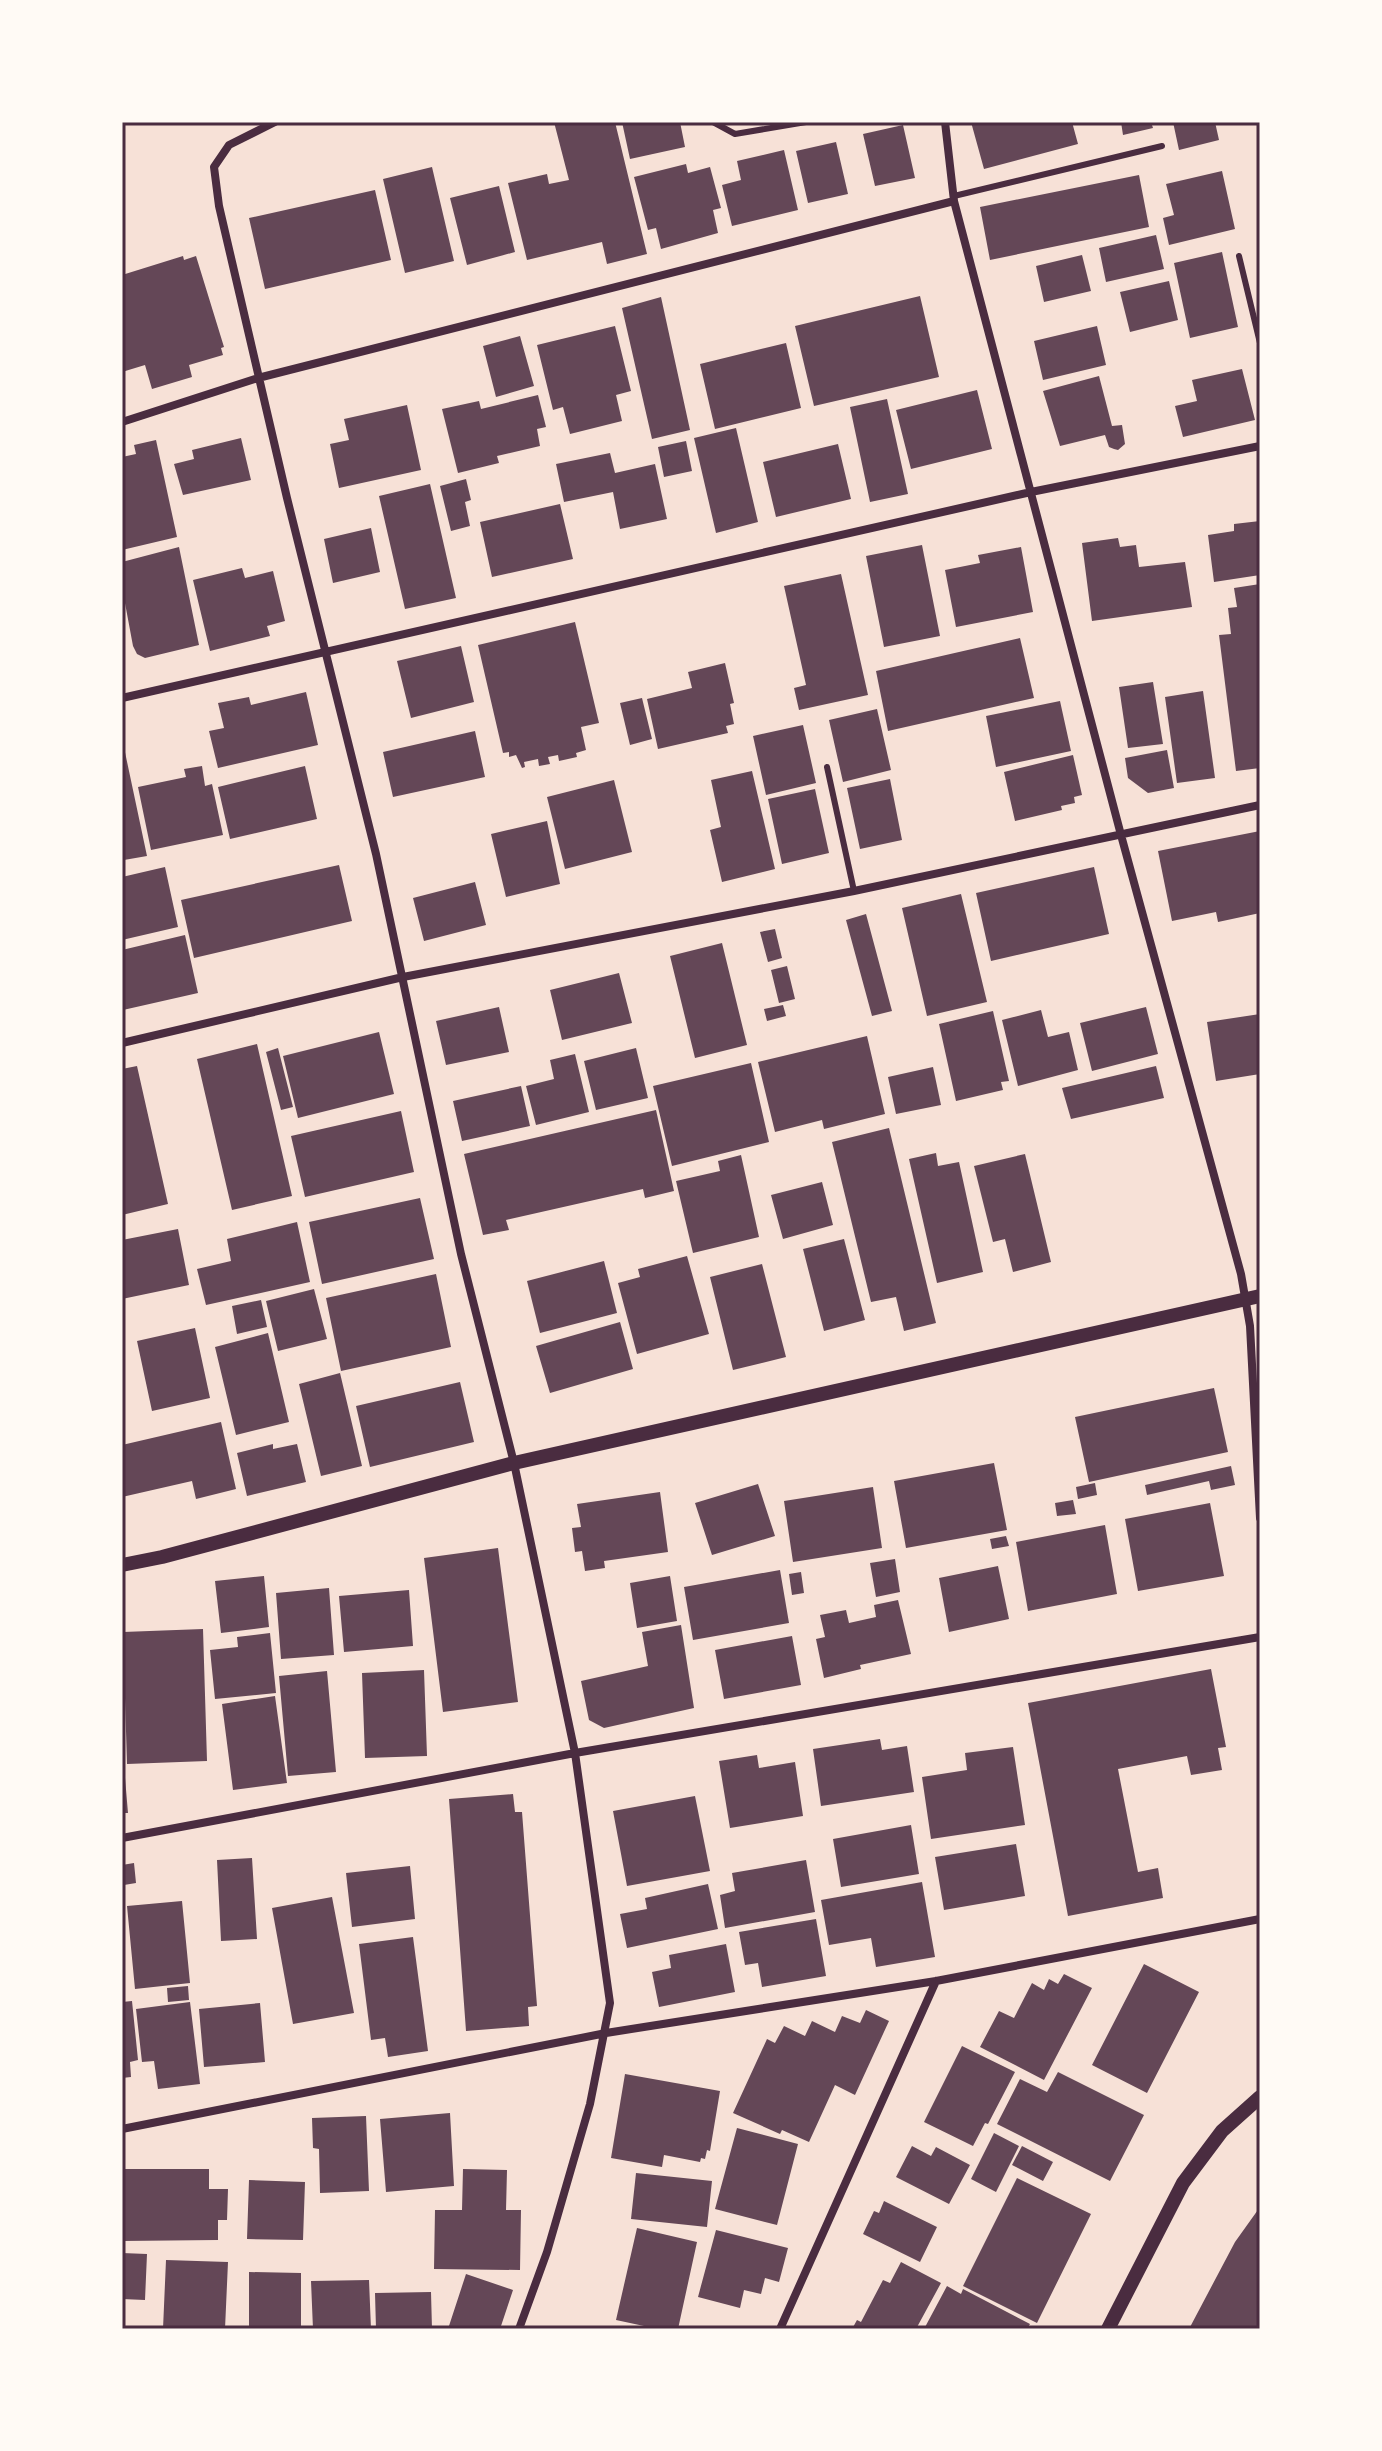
<svg xmlns="http://www.w3.org/2000/svg" width="1382" height="2451" font-family="Inter,sans-serif">
  <style>
    .building { fill: #644757 }
    .lines { fill: none; stroke-linecap: round; stroke-linejoin: round }
    .service { stroke: #4a2c40; stroke-width: 6 }
    .minor { stroke: #4a2c40; stroke-width: 8 }
    .tertiary { stroke: #4a2c40; stroke-width: 14 }
    .neatline { fill: none; stroke: #4a2c40; stroke-width: 3 }
  </style>
  <rect width="100%" height="100%" fill="#f7e1d7"/>
  <path class="building" d="M554,122H615L647,254L607,264L602,242L527,260L508,183L547,174L549,184L569,180Z
    M622,122H680L685,147L630,159Z
    M971,122H1072L1078,144L984,169Z
    M1121,122H1151L1153,128L1123,135Z
    M1173,122H1215L1219,140L1179,150Z
    M903,125L915,178L875,186L863,134Z
    M836,142L848,194L808,203L796,151Z
    M784,150L798,210L732,226L722,185L741,180L737,161Z
    M686,164L688,173L710,167L721,208L713,210L718,233L661,249L656,228L648,230L634,177Z
    M432,167L454,261L405,273L383,179Z
    M1222,171L1235,229L1169,245L1163,218L1174,215L1166,184Z
    M1139,175L1149,227L990,260L980,207Z
    M499,186L515,252L467,265L450,198Z
    M375,190L391,260L265,289L249,218Z
    M1156,235L1164,269L1106,282L1099,248Z
    M1222,252L1238,327L1190,338L1174,263Z
    M1082,255L1091,291L1044,302L1036,266Z
    M183,256L184,260L196,256L224,347L221,348L223,355L189,365L192,377L152,389L145,365L122,372V275Z
    M1169,281L1178,320L1130,332L1120,292Z
    M920,296L939,377L814,406L795,326Z
    M661,297L690,430L652,439L622,308Z
    M615,326L631,391L616,395L622,421L570,434L563,407L553,410L537,345Z
    M1097,326L1106,365L1043,380L1034,341Z
    M520,336L534,386L496,397L483,346Z
    M786,343L801,408L715,429L700,364Z
    M1242,369L1255,420L1183,437L1175,406L1197,401L1192,380Z
    M1099,376L1112,426L1122,425L1125,444L1118,450L1114,449L1109,447L1105,435L1060,446L1043,391Z
    M977,390L992,449L911,469L896,410Z
    M538,395L546,427L537,429L540,446L497,456L499,463L458,473L442,409L479,401L481,409Z
    M887,399L908,494L870,502L850,407Z
    M407,405L421,470L339,488L330,444L349,440L344,419Z
    M736,428L758,522L716,533L694,438Z
    M241,438L251,480L183,495L174,464L194,459L192,450Z
    M156,440L177,537L122,550V457L136,454L134,445Z
    M686,441L692,471L664,477L658,447Z
    M838,444L851,499L776,517L763,462Z
    M610,453L615,473L655,464L667,519L620,529L613,492L564,502L556,464Z
    M466,479L471,500L465,502L470,526L451,531L440,486Z
    M430,484L456,598L405,609L379,496Z
    M560,504L573,559L492,577L480,522Z
    M1260,521V575L1214,582L1208,535L1234,531V524Z
    M371,528L380,572L333,583L324,539Z
    M1118,538L1120,547L1136,545L1139,567L1185,562L1192,607L1092,621L1082,543Z
    M922,545L940,636L884,647L866,556Z
    M179,547L199,645L145,658L137,654L133,646L122,587V562Z
    M1021,547L1033,612L956,627L945,570L980,563L978,555Z
    M242,568L245,578L273,571L285,621L267,626L270,636L210,651L193,580Z
    M841,574L868,695L799,710L794,688L806,685L784,586Z
    M1260,584V768L1236,771L1219,635L1231,634L1228,608L1237,607L1234,588Z
    M575,622L599,723L581,727L586,750L576,753L577,757L559,761L558,755L548,757L550,764L539,766L538,759L524,762L525,767L522,768L516,755L509,757V752L503,753L478,645Z
    M1020,638L1034,698L888,731L876,671Z
    M461,646L474,702L411,718L397,661Z
    M725,663L734,703L730,704L734,724L726,726L728,733L658,749L647,699L692,688L688,672Z
    M1153,682L1163,744L1128,748L1119,687Z
    M1203,691L1215,778L1177,783L1165,697Z
    M306,692L318,745L218,768L209,731L224,728L218,703L249,697L251,705Z
    M642,698L652,739L630,745L620,703Z
    M1060,701L1071,751L996,767L986,716Z
    M877,709L891,770L843,782L829,720Z
    M803,725L816,783L766,795L753,736Z
    M475,731L485,777L393,797L383,752Z
    M122,738L147,856L124,860L122,850Z
    M1167,750L1174,788L1148,793L1128,778L1125,758Z
    M1073,755L1082,795L1074,797L1075,803L1061,806L1062,810L1015,821L1004,772Z
    M202,766L205,786L212,784L223,835L151,850L138,787L186,777L184,769Z
    M305,766L317,819L230,839L218,787Z
    M752,771L775,869L722,882L710,830L721,827L711,780Z
    M890,779L902,840L860,849L847,788Z
    M614,780L632,852L565,869L547,797Z
    M815,789L829,853L782,864L768,799Z
    M547,821L560,884L506,897L491,834Z
    M1260,831V913L1218,922L1216,912L1172,921L1158,851Z
    M339,865L352,921L194,958L181,900Z
    M165,867L178,927L122,940V877Z
    M1094,867L1109,934L991,961L976,893Z
    M475,882L486,925L424,941L413,898Z
    M961,894L987,1002L927,1016L902,908Z
    M866,914L892,1011L872,1016L846,920Z
    M775,929L782,958L768,962L760,932Z
    M185,935L198,993L123,1010L122,950Z
    M722,943L747,1045L695,1058L670,956Z
    M787,966L795,999L779,1003L771,970Z
    M619,973L632,1023L562,1040L550,990Z
    M783,1005L786,1016L767,1021L764,1009Z
    M499,1007L509,1052L446,1065L436,1021Z
    M1146,1007L1158,1054L1092,1071L1080,1023Z
    M1041,1010L1048,1037L1069,1032L1078,1070L1018,1086L1002,1020Z
    M993,1011L1009,1081L1001,1082L1003,1090L956,1101L939,1024Z
    M1260,1014V1074L1216,1081L1207,1022Z
    M379,1032L394,1094L298,1118L283,1056Z
    M867,1036L885,1114L824,1129L822,1120L775,1132L758,1062Z
    M257,1044L292,1196L232,1210L197,1059Z
    M278,1048L293,1107L281,1110L266,1052Z
    M636,1048L648,1098L596,1110L584,1061Z
    M575,1054L589,1112L536,1125L526,1086L554,1079L550,1060Z
    M751,1063L769,1142L672,1166L653,1086Z
    M137,1066L168,1204L122,1215V1069Z
    M1156,1066L1164,1098L1071,1119L1062,1088Z
    M933,1067L941,1105L896,1114L888,1077Z
    M521,1086L530,1126L462,1141L453,1101Z
    M656,1110L674,1191L645,1198L643,1189L506,1220L509,1230L483,1235L464,1154Z
    M401,1111L414,1172L305,1197L291,1136Z
    M889,1128L936,1323L904,1331L896,1297L871,1302L832,1142Z
    M936,1153L938,1166L959,1162L983,1272L937,1283L909,1159Z
    M1025,1154L1051,1262L1013,1272L1005,1239L993,1242L974,1166Z
    M741,1155L759,1237L693,1253L676,1181L720,1171L718,1161Z
    M822,1182L833,1225L783,1239L771,1195Z
    M420,1198L434,1259L322,1284L309,1222Z
    M297,1222L310,1282L206,1305L197,1269L231,1261L227,1239Z
    M178,1229L189,1285L122,1299V1240Z
    M844,1239L865,1320L824,1331L803,1249Z
    M687,1256L709,1334L637,1354L618,1283L640,1277L638,1269Z
    M604,1261L617,1313L540,1333L527,1281Z
    M762,1264L786,1357L733,1370L710,1277Z
    M436,1274L451,1347L341,1371L326,1298Z
    M314,1289L327,1339L278,1351L266,1301Z
    M261,1300L267,1327L237,1334L232,1306Z
    M620,1322L633,1369L550,1393L536,1346Z
    M195,1328L210,1398L152,1411L137,1341Z
    M268,1333L289,1422L236,1435L215,1347Z
    M340,1373L362,1466L321,1476L299,1384Z
    M460,1382L474,1442L370,1467L356,1406Z
    M1214,1388L1228,1452L1089,1482L1075,1417Z
    M221,1422L236,1489L196,1499L192,1481L122,1497V1445Z
    M273,1444V1449L297,1444L306,1482L247,1496L237,1453Z
    M994,1463L1007,1530L906,1548L894,1481Z
    M1231,1466L1235,1485L1211,1490L1209,1481L1147,1495L1145,1485Z
    M1095,1483L1097,1495L1078,1499L1076,1487Z
    M758,1484L775,1536L712,1555L695,1503Z
    M873,1487L882,1548L793,1562L784,1501Z
    M660,1492L668,1552L604,1561L605,1568L585,1571L582,1551L575,1552L572,1528L581,1527L577,1504Z
    M1073,1500L1076,1514L1057,1516L1055,1503Z
    M1210,1503L1224,1576L1138,1591L1125,1519Z
    M1105,1525L1117,1594L1028,1611L1016,1542Z
    M1006,1536L1009,1546L992,1549L990,1539Z
    M498,1548L518,1702L443,1712L424,1558Z
    M895,1559L900,1592L876,1597L870,1563Z
    M998,1566L1009,1619L949,1632L939,1578Z
    M780,1570L789,1623L693,1640L684,1587Z
    M801,1572L804,1593L792,1595L789,1574Z
    M264,1576L269,1627L221,1633L215,1581Z
    M670,1576L677,1621L637,1628L630,1583Z
    M329,1588L334,1655L281,1659L276,1593Z
    M409,1590L413,1646L344,1652L339,1596Z
    M898,1600L911,1654L860,1665L861,1669L824,1678L816,1639L825,1637L820,1615L846,1610L849,1623L876,1617L874,1605Z
    M681,1625L694,1708L604,1728L589,1720L581,1681L648,1666L642,1632Z
    M203,1629L207,1761L127,1764L123,1632Z
    M270,1633L276,1693L215,1699L210,1650L238,1647L237,1637Z
    M792,1636L801,1685L724,1699L715,1650Z
    M1211,1669L1226,1747L1218,1748L1222,1770L1191,1775L1187,1756L1118,1769L1138,1872L1158,1868L1163,1898L1068,1916L1028,1703Z
    M424,1670L427,1756L365,1758L362,1673Z
    M327,1671L336,1772L288,1776L279,1676Z
    M275,1696L287,1783L233,1790L222,1704Z
    M880,1739L882,1750L907,1746L914,1792L821,1806L813,1749Z
    M1013,1747L1025,1825L931,1839L922,1777L967,1770L965,1753Z
    M757,1755L759,1768L795,1762L803,1816L730,1828L719,1761Z
    M122,1766H124L128,1813H122Z
    M513,1794L515,1812H522L537,2006L528,2007L529,2026L466,2031L449,1799Z
    M695,1796L710,1871L627,1886L613,1811Z
    M911,1825L919,1874L841,1887L833,1839Z
    M1016,1844L1025,1896L944,1910L935,1857Z
    M252,1858L257,1939L221,1941L217,1860Z
    M806,1860L815,1912L725,1928L720,1895L735,1891L732,1873Z
    M134,1863L136,1883L124,1885L122,1865Z
    M410,1866L415,1919L352,1927L346,1873Z
    M922,1882L935,1957L876,1967L871,1938L829,1945L821,1900Z
    M708,1884L718,1929L627,1948L620,1914L647,1909L645,1898Z
    M332,1897L354,2013L293,2024L272,1908Z
    M182,1901L190,1983L135,1989L127,1906Z
    M816,1919L826,1976L762,1987L758,1963L745,1965L739,1932Z
    M413,1937L428,2051L388,2057L385,2038L371,2040L359,1944Z
    M726,1944L735,1992L659,2007L652,1972L671,1968L669,1955Z
    M1144,1964L1199,1992L1147,2093L1092,2065Z
    M1064,1974L1092,1988L1044,2080L980,2047L999,2011L1014,2018L1032,1983L1044,1990L1049,1979L1058,1984Z
    M188,1986L189,2000L168,2002L167,1988Z
    M132,2001L138,2060L130,2062L131,2077L122,2078V2002Z
    M190,2002L200,2084L158,2089L154,2061L142,2062L136,2009Z
    M260,2003L265,2062L204,2067L199,2009Z
    M866,2010L889,2021L855,2095L835,2085L809,2142L782,2130L780,2134L733,2113L767,2039L775,2043L784,2026L805,2036L812,2021L835,2032L842,2016L860,2023Z
    M962,2046L1015,2072L988,2124L985,2123L973,2146L924,2122Z
    M1058,2072L1144,2115L1110,2181L997,2124L1020,2079L1047,2092Z
    M625,2074L720,2091L710,2151L707,2150L705,2159L701,2158L700,2162L664,2155L662,2167L611,2158Z
    M450,2113L454,2186L386,2192L380,2119Z
    M366,2116L369,2191L320,2193L319,2149L313,2148L312,2118Z
    M737,2128L798,2144L777,2225L715,2209Z
    M994,2133L1019,2146L996,2192L971,2179Z
    M912,2146L931,2156L936,2147L970,2165L949,2204L896,2177Z
    M1022,2146L1053,2162L1043,2181L1012,2165Z
    M122,2169H209V2189H228L227,2220H218V2240L122,2241Z
    M463,2169L507,2170L506,2210H521L520,2270L434,2269L435,2210H462Z
    M636,2173L712,2181L707,2227L631,2219Z
    M1017,2178L1091,2214L1037,2323L963,2286Z
    M249,2180L305,2182L303,2240L247,2239Z
    M884,2201L937,2227L920,2262L863,2234L874,2211L879,2213Z
    M1260,2207V2329H1189L1235,2242Z
    M637,2228L697,2242L678,2329H658L616,2320Z
    M716,2230L788,2248L779,2282L765,2278L761,2294L744,2290L740,2308L698,2297Z
    M122,2253L147,2254L145,2300L122,2299Z
    M166,2260L228,2262L225,2329H163Z
    M901,2262L941,2283L916,2329H852L857,2320L861,2322L883,2280L890,2283Z
    M249,2272L301,2273V2329H249Z
    M466,2274L513,2290L500,2329H448Z
    M369,2280L371,2329H313L311,2281Z
    M947,2286L961,2294L963,2289L1030,2324L1027,2329H924Z
    M431,2292L432,2329H376L375,2293Z"/>
  <g class="lines">
    <path class="service" d="M713,122L735,134L806,122
      M954,196L1162,146
      M1239,256L1260,343
      M827,767L854,891"/>
    <path class="minor" d="M275,122L229,145L214,167L219,206L287,498L376,854L461,1254L514,1463L575,1753L610,2003L590,2104L547,2252L519,2329
      M945,122L954,201L1121,835L1241,1274L1250,1326L1260,1518
      M122,422L258,378L954,201
      M122,698L1031,492L1260,446
      M122,1043L403,977L854,891L1260,805
      M122,1838L575,1753L1260,1637
      M122,2129L606,2033L936,1981L1260,1919
      M780,2329L936,1981"/>
    <path class="tertiary" d="M122,1565L162,1557L514,1463L1260,1296
      M1108,2329L1183,2183L1222,2131L1260,2097"/>
  </g>
  <rect width="1382" height="2451" fill="none" stroke="#fffaf5" stroke-width="248"/>
  <rect x="124" y="124" width="1134" height="2203" class="neatline"/>
</svg>
